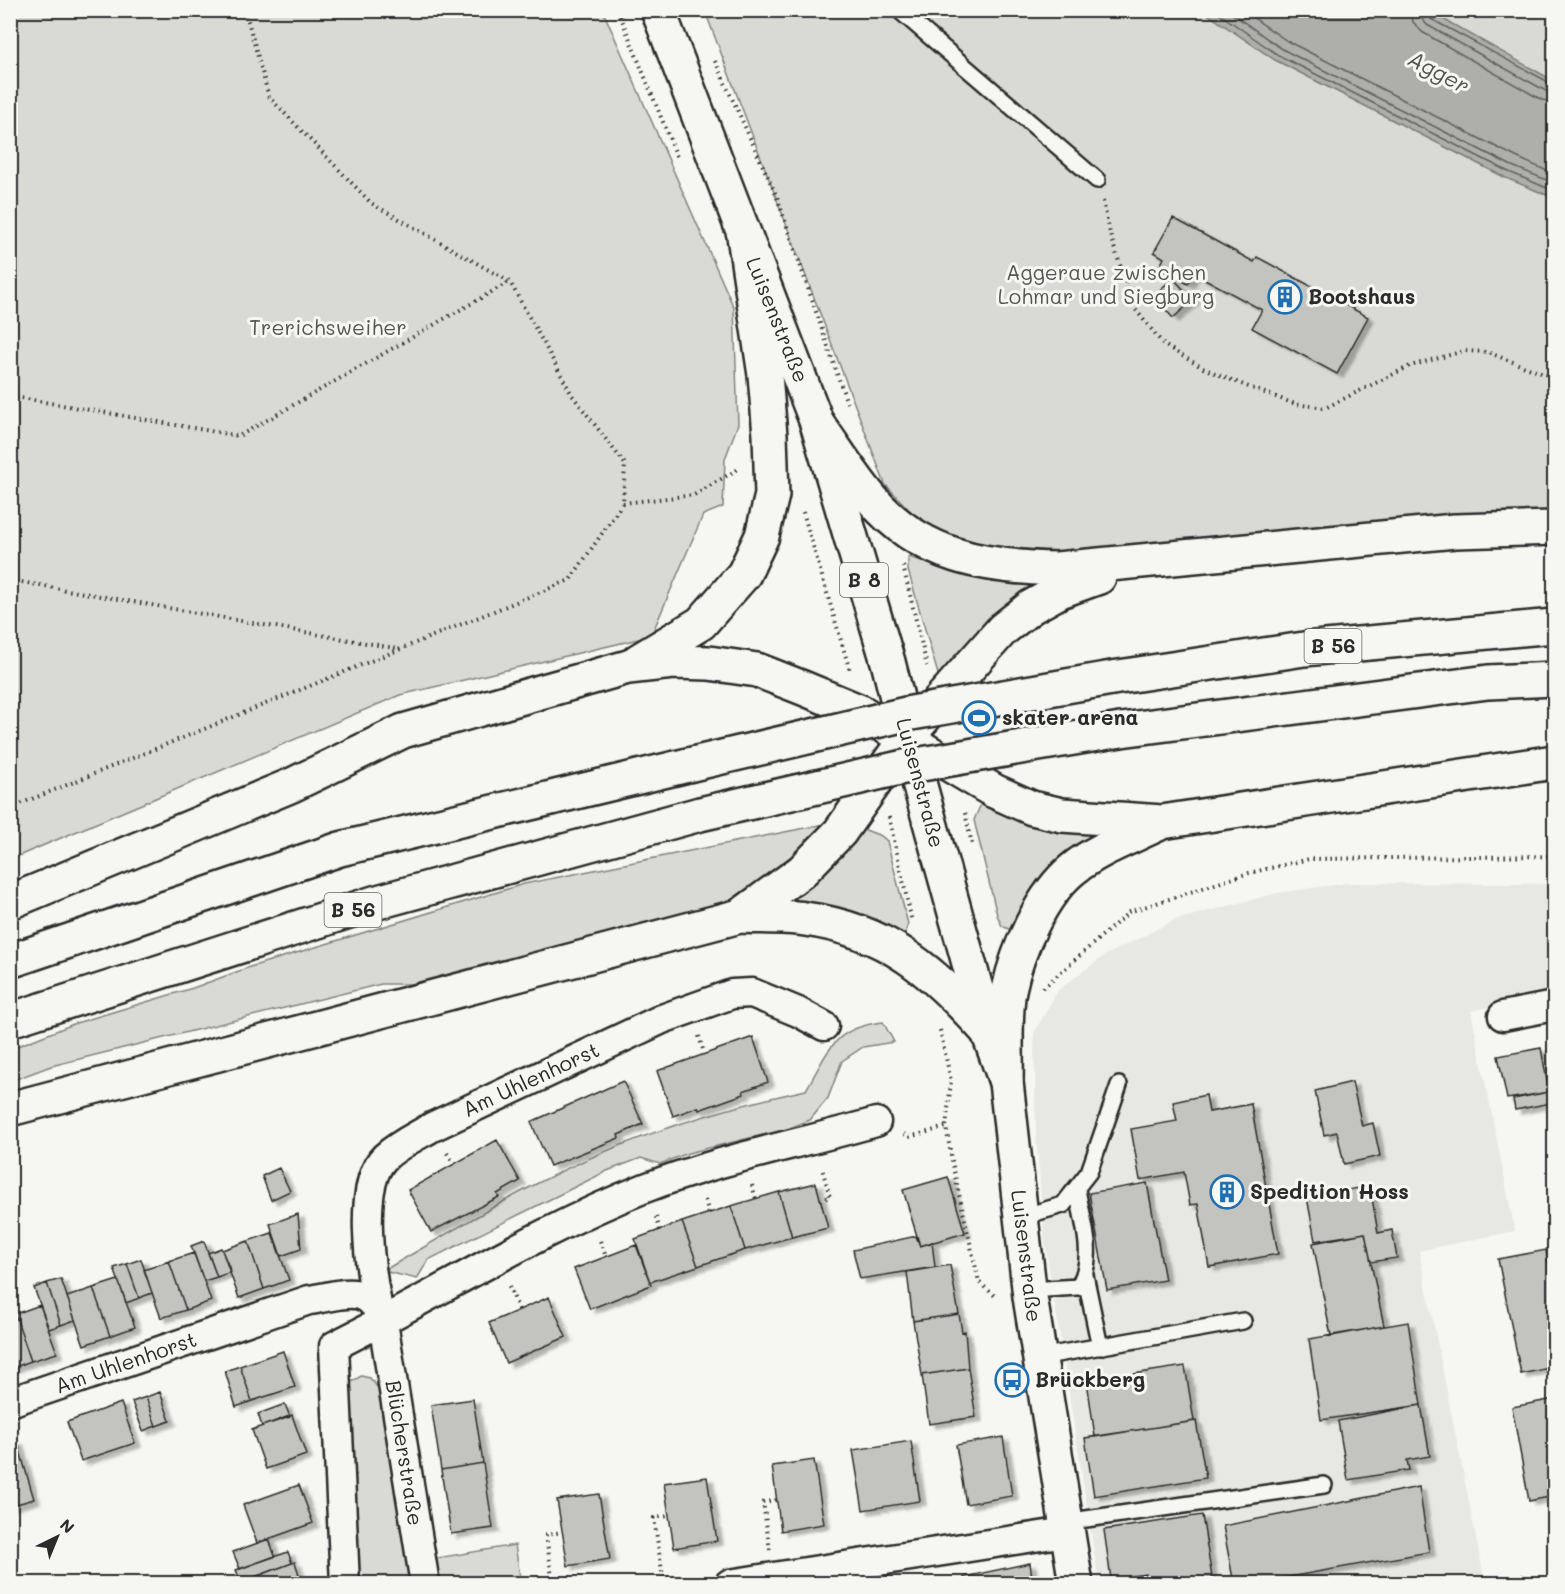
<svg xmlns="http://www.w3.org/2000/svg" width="1565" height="1594" font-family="Mali,sans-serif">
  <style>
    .built { fill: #e7e7e3 }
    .green { fill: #d9d9d5; stroke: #828280; stroke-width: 1.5 }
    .water { fill: #aeaeab; stroke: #7a7a78; stroke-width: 1.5 }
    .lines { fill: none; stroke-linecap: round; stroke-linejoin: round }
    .shore { stroke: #5f5f5e; stroke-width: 1.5 }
    .building { fill: #c3c3c0; stroke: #2b2b2b; stroke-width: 1.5; filter: url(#shadow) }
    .lane-casing { stroke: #2b2b2b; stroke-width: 20 }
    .street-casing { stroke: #2b2b2b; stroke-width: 33 }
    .secondary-casing { stroke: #2b2b2b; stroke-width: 38 }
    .primary-casing { stroke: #2b2b2b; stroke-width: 38 }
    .highway-casing { stroke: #2b2b2b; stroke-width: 38 }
    .path { stroke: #2b2b2b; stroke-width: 4; stroke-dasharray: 1.5 4.5; stroke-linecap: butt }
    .lane { stroke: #f6f6f2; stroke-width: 15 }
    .street { stroke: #f6f6f2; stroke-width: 28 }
    .secondary { stroke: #f6f6f2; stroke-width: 33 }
    .primary { stroke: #f6f6f2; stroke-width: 33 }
    .highway { stroke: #f6f6f2; stroke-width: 33 }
    .highway-bridge-casing { stroke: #2b2b2b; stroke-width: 38; stroke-linecap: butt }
    .highway-bridge { stroke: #f6f6f2; stroke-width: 33 }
    .labels { text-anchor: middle; stroke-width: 6; stroke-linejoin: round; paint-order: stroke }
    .shield { fill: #f6f6f2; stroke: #686867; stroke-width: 1.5 }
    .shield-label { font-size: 20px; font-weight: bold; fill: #2b2b2b }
    .park-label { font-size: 21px; fill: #565656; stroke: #f6f6f2 }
    .poi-label { font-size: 21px; font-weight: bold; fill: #2b2b2b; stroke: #f6f6f2; text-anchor: start }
    .street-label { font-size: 21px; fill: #2b2b2b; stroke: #f6f6f2 }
    .water-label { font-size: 22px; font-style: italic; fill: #525251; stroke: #f6f6f2 }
  </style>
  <defs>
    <filter id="shadow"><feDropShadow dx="6" dy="4" stdDeviation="1.5" flood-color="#0004"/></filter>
  </defs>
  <rect width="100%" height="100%" fill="#f6f6f2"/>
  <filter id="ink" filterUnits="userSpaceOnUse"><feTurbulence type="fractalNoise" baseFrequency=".0167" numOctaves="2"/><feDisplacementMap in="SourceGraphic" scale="12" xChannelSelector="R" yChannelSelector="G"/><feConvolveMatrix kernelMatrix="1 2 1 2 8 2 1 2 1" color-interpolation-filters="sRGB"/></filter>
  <g filter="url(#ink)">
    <path class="built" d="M1347,883L1554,884V994L1471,1011L1515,1231L1419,1251L1485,1583H1099L1045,1242L1036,1135L1034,1033L1058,990L1104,956L1175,920L1277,893Z"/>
    <path class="green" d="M11,11H603L734,308L738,424L725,459L723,507L703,515L651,636L400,695L11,859Z
      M705,11H1554V527L1063,571L929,531L885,484Z
      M908,557L951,569L1049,580L939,678L908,570Z
      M981,804L1038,827L1102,833C1060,849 1028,889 1013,931L1002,926L997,915L974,820Z
      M830,823C795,864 765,885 716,907L432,984H381L51,1066L11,1081L10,1049L76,1023L193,988L250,967L524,884Z
      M863,829L881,836L887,841L908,924L904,938L773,907L857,831Z
      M883,1022L894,1042L863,1047L842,1061L828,1098L810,1120L787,1129L688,1153L660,1164L641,1158L607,1171L428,1260L417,1279L383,1271C435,1241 486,1210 538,1183C622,1139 714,1110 806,1090C829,1051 832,1028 883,1022Z
      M361,1376L370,1378L378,1388L411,1583H355L348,1384Z
      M515,1545L521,1583H444L437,1574L431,1559Z"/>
    <path class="water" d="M1203,11H1429L1554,81V198L1506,178L1275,60Z"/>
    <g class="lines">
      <path class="shore" d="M1214,10L1278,55L1509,172L1554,191
        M1227,10L1282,49L1512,166L1554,183
        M1242,10L1287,41L1516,157L1554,174
        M1411,10L1413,22L1422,32L1542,100L1554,102
        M1420,10L1421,18L1427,25L1546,91L1554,93
        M1428,10L1431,19L1554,85"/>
    </g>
    <path class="building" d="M1173,218L1254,262L1257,257L1368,317L1337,374L1252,328L1262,310L1194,273L1188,284L1159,268L1164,258L1154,252Z
      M1173,278L1193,300L1173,318L1153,296Z
      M753,1037L768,1082L743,1091L744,1094L699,1110L698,1107L673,1116L657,1071Z
      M1541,1048L1549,1092L1507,1099L1498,1056Z
      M623,1081L643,1124L618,1135L619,1138L550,1166L531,1122Z
      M1352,1082L1362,1126L1373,1123L1380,1156L1344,1164L1337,1132L1324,1135L1315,1091Z
      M1549,1092L1551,1103L1515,1110L1513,1099Z
      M1206,1095L1209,1112L1251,1104L1278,1254L1209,1267L1198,1204L1190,1205L1184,1172L1140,1180L1131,1129L1177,1121L1173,1102Z
      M497,1140L520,1181L497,1194L499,1197L431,1232L408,1190Z
      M279,1168L290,1191L271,1200L262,1176Z
      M948,1177L965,1233L920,1246L903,1190Z
      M816,1183L828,1228L792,1237L779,1192Z
      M1147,1183L1165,1280L1107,1290L1089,1193Z
      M1370,1186L1378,1233L1392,1230L1397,1258L1371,1262L1365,1233L1315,1241L1307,1197Z
      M779,1192L792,1237L745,1250L731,1206Z
      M731,1206L745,1250L698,1266L682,1222Z
      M298,1214L301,1249L281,1256L270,1224Z
      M682,1222L698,1266L650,1282L635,1239Z
      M272,1233L289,1280L264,1289L248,1241Z
      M1365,1233L1384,1326L1331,1336L1313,1243Z
      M916,1236L920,1246L932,1242L935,1267L860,1279L853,1250Z
      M204,1241L217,1277L204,1281L191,1246Z
      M248,1241L264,1289L239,1298L222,1250Z
      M636,1245L651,1285L590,1309L574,1269Z
      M221,1248L231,1272L217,1277L208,1253Z
      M1546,1250L1554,1292V1367L1521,1374L1498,1259Z
      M194,1253L211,1301L186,1310L169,1261Z
      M141,1259L152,1293L139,1298L127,1264Z
      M169,1261L186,1310L161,1318L144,1270Z
      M127,1264L139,1298L126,1303L114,1268Z
      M950,1265L959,1314L913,1321L907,1272Z
      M61,1279L75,1320L61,1325L47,1283Z
      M118,1280L135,1327L110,1336L93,1288Z
      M47,1283L61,1325L49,1329L34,1288Z
      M93,1288L110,1336L84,1345L67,1297Z
      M549,1297L566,1337L506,1363L489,1323Z
      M40,1305L57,1353L31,1361L15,1314Z
      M15,1314L31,1361L10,1369V1316Z
      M959,1314L962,1332L965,1331L968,1368L922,1375L913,1321Z
      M1408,1322L1421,1405L1321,1420L1309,1339Z
      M283,1351L295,1387L252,1401L240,1366Z
      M240,1366L252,1401L236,1407L225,1371Z
      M1185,1366L1194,1421L1095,1437L1087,1381Z
      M968,1368L976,1417L929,1424L922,1375Z
      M160,1392L170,1421L156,1426L146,1397Z
      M146,1397L156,1426L143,1431L132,1402Z
      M473,1399L483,1463L441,1470L431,1405Z
      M1554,1399V1496L1529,1501L1512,1407Z
      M121,1403L135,1443L81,1461L67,1422Z
      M285,1404L290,1417L262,1426L258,1414Z
      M1421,1405L1430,1456L1407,1460L1409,1470L1348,1480L1338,1421Z
      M292,1415L306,1455L266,1469L252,1430Z
      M1196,1421L1206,1478L1094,1496L1085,1438Z
      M1003,1437L1012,1496L966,1504L956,1445Z
      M17,1441L34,1499L10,1506V1443Z
      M911,1441L920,1501L863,1510L853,1450Z
      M814,1460L824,1524L781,1531L772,1466Z
      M483,1463L493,1528L451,1534L441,1470Z
      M707,1477L717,1541L674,1548L664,1483Z
      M299,1485L313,1523L257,1543L243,1505Z
      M1419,1487L1429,1552L1249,1584H1234L1223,1526Z
      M599,1494L610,1559L568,1566L557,1500Z
      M1202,1515L1213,1584H1147L1146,1574L1111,1579L1104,1530Z
      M269,1539L275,1556L240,1569L233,1552Z
      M1554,1549V1583L1548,1550Z
      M288,1552L292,1563L241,1582L236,1570Z
      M295,1562L302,1584H237L292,1563Z
      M1030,1563L1033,1584H965L964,1577Z
      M1523,1575L1526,1584H1465V1582Z"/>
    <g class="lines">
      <g class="lane-casing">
        <path id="lane" d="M899,10L1097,180
          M1021,1217L1063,1205L1089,1172L1119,1085
          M1085,1275L1100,1347
          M1030,1290L1078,1287C1097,1257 1082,1221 1077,1189
          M1040,1357L1243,1321
          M1065,1522L1324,1485"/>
      </g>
      <g class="street-casing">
        <path id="street" d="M1503,1016L1554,1006
          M377,1305C370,1269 357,1184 385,1157C399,1144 417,1136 432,1127L662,1019L732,994L752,993L798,1012L824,1026
          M10,1402L309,1300C344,1295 369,1281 383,1322L425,1584
          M345,1584L334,1346C438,1294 537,1231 645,1188C720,1159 799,1144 876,1122
          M729,1584L1066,1532"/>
      </g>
      <g class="secondary-casing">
        <path id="secondary" d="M907,739L988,1032L1006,1082L1030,1297L1076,1584"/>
      </g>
      <g class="primary-casing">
        <path id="primary" d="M658,10L817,423L888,662L907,737"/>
      </g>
      <g class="highway-casing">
        <path id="highway" d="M817,423C835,448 851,474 871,498C920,557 985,567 1057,569L1455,531L1554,528
          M638,661L701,623L744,574L762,536L772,495L770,435L765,375L744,236
          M1112,678L1304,649L1554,626
          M1121,730L1488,682L1554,679
          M10,902L292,785L403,731L628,667L673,662L709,663L757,670L803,688L861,712L994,791L1032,808L1062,815L1162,822L1554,762
          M740,916L802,871L840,832L907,737L1003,629L1031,607L1060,591L1099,577
          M10,961L340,849L688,765
          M10,1020L374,903L700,814
          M1006,1082C1007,1053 1004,1019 1009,990C1017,951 1041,895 1073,869C1098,849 1129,838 1158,824
          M10,1109L740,916C761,917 784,916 805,919C888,930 934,972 988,1032"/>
      </g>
      <path class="path" d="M618,10L677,157
        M715,61L777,197L847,403
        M1103,201L1111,238L1135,309L1164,345L1203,368L1246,386L1295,404L1325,408L1410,366L1464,351L1487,352L1554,378
        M10,396L239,436L509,282
        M623,503L694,495L740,468
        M803,512L850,671
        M903,566L927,666
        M10,580L400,649
        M10,808L570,580L623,503L625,464L572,395L510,282L371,203L269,97L245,10
        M965,813L972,844
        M889,817L912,922
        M1043,988L1129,912L1249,873L1309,859L1554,856
        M940,1030L951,1081L946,1127L954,1172L979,1282L996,1297
        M699,1036L704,1053
        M904,1134L909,1137L946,1127
        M447,1153L453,1163
        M752,1185L756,1199
        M705,1200L709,1213
        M820,1200L830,1197L822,1168
        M656,1217L660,1230
        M600,1241L606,1257
        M509,1286L519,1310
        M770,1550L763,1502L777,1500
        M553,1584L546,1535L562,1532
        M664,1584L654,1518L669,1516"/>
      <use href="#lane" class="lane"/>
      <use href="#street" class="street"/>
      <use href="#secondary" class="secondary"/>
      <use href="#primary" class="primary"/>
      <use href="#highway" class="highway"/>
      <g class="highway-bridge-casing">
        <path id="highway-bridge" d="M688,765L906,714L1112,678
          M700,814L904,767L1121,730"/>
      </g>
      <use href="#highway-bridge" class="highway-bridge"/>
    </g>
  </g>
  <defs>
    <g id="building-ring" transform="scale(1.725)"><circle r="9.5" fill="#f6f6f2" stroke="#1f6fb2" stroke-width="1.5"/><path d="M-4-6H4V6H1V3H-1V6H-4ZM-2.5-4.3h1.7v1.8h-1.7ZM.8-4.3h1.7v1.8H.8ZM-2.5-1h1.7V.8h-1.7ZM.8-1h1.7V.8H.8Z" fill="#1f6fb2"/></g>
    <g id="stadium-ring" transform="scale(1.725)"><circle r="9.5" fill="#f6f6f2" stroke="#1f6fb2" stroke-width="1.5"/><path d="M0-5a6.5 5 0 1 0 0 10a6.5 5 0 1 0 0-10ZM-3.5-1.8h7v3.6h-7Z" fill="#1f6fb2"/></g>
    <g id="bus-ring" transform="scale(1.725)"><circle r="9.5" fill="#f6f6f2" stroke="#1f6fb2" stroke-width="1.5"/><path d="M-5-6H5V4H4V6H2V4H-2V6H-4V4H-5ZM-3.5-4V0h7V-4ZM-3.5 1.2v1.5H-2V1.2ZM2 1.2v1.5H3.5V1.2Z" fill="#1f6fb2"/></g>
  </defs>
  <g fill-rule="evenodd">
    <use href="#building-ring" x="1285" y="297"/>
    <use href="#stadium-ring" x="979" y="718"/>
    <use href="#building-ring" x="1227" y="1192"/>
    <use href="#bus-ring" x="1012" y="1380"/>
  </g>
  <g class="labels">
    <g class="shield">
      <rect x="840" y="563" width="48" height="34" rx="4.5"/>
      <rect x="1304.5" y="629" width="57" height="34" rx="4.5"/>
      <rect x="324.5" y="893" width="57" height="34" rx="4.5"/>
    </g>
    <g class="shield-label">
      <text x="864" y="587">B 8</text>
      <text x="1333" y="653">B 56</text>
      <text x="353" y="917">B 56</text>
    </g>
    <g class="park-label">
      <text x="1106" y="280">Aggeraue zwischen<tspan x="1106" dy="24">Lohmar und Siegburg</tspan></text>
      <text x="328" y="335">Trerichsweiher</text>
    </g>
    <g class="poi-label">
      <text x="1308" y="304">Bootshaus</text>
      <text x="1002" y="725">skater arena</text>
      <text x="1250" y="1199">Spedition Hoss</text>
      <text x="1035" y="1387">Brückberg</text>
    </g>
    <g class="street-label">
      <text transform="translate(777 320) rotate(68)" y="7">Luisenstraße</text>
      <text transform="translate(920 783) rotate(75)" y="7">Luisenstraße</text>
      <text transform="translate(531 1080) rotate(-25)" y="7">Am Uhlenhorst</text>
      <text transform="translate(1026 1256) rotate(83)" y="7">Luisenstraße</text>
      <text transform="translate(126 1363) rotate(-19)" y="7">Am Uhlenhorst</text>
      <text transform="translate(404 1453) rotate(81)" y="7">Blücherstraße</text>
    </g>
    <g class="water-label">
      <text transform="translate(1439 72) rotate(28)" y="8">Agger</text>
    </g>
  </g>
  <rect width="1565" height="1594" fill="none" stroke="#f6f6f2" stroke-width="36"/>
  <rect x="18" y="18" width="1529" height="1558" fill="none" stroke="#2b2b2b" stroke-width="2" filter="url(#ink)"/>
  <g transform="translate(57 1537) rotate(43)" stroke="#f6f6f2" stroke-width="4.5" paint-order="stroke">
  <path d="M0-4.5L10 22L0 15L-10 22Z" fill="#2b2b2b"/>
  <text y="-9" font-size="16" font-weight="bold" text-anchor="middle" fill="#2b2b2b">N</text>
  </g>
</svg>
